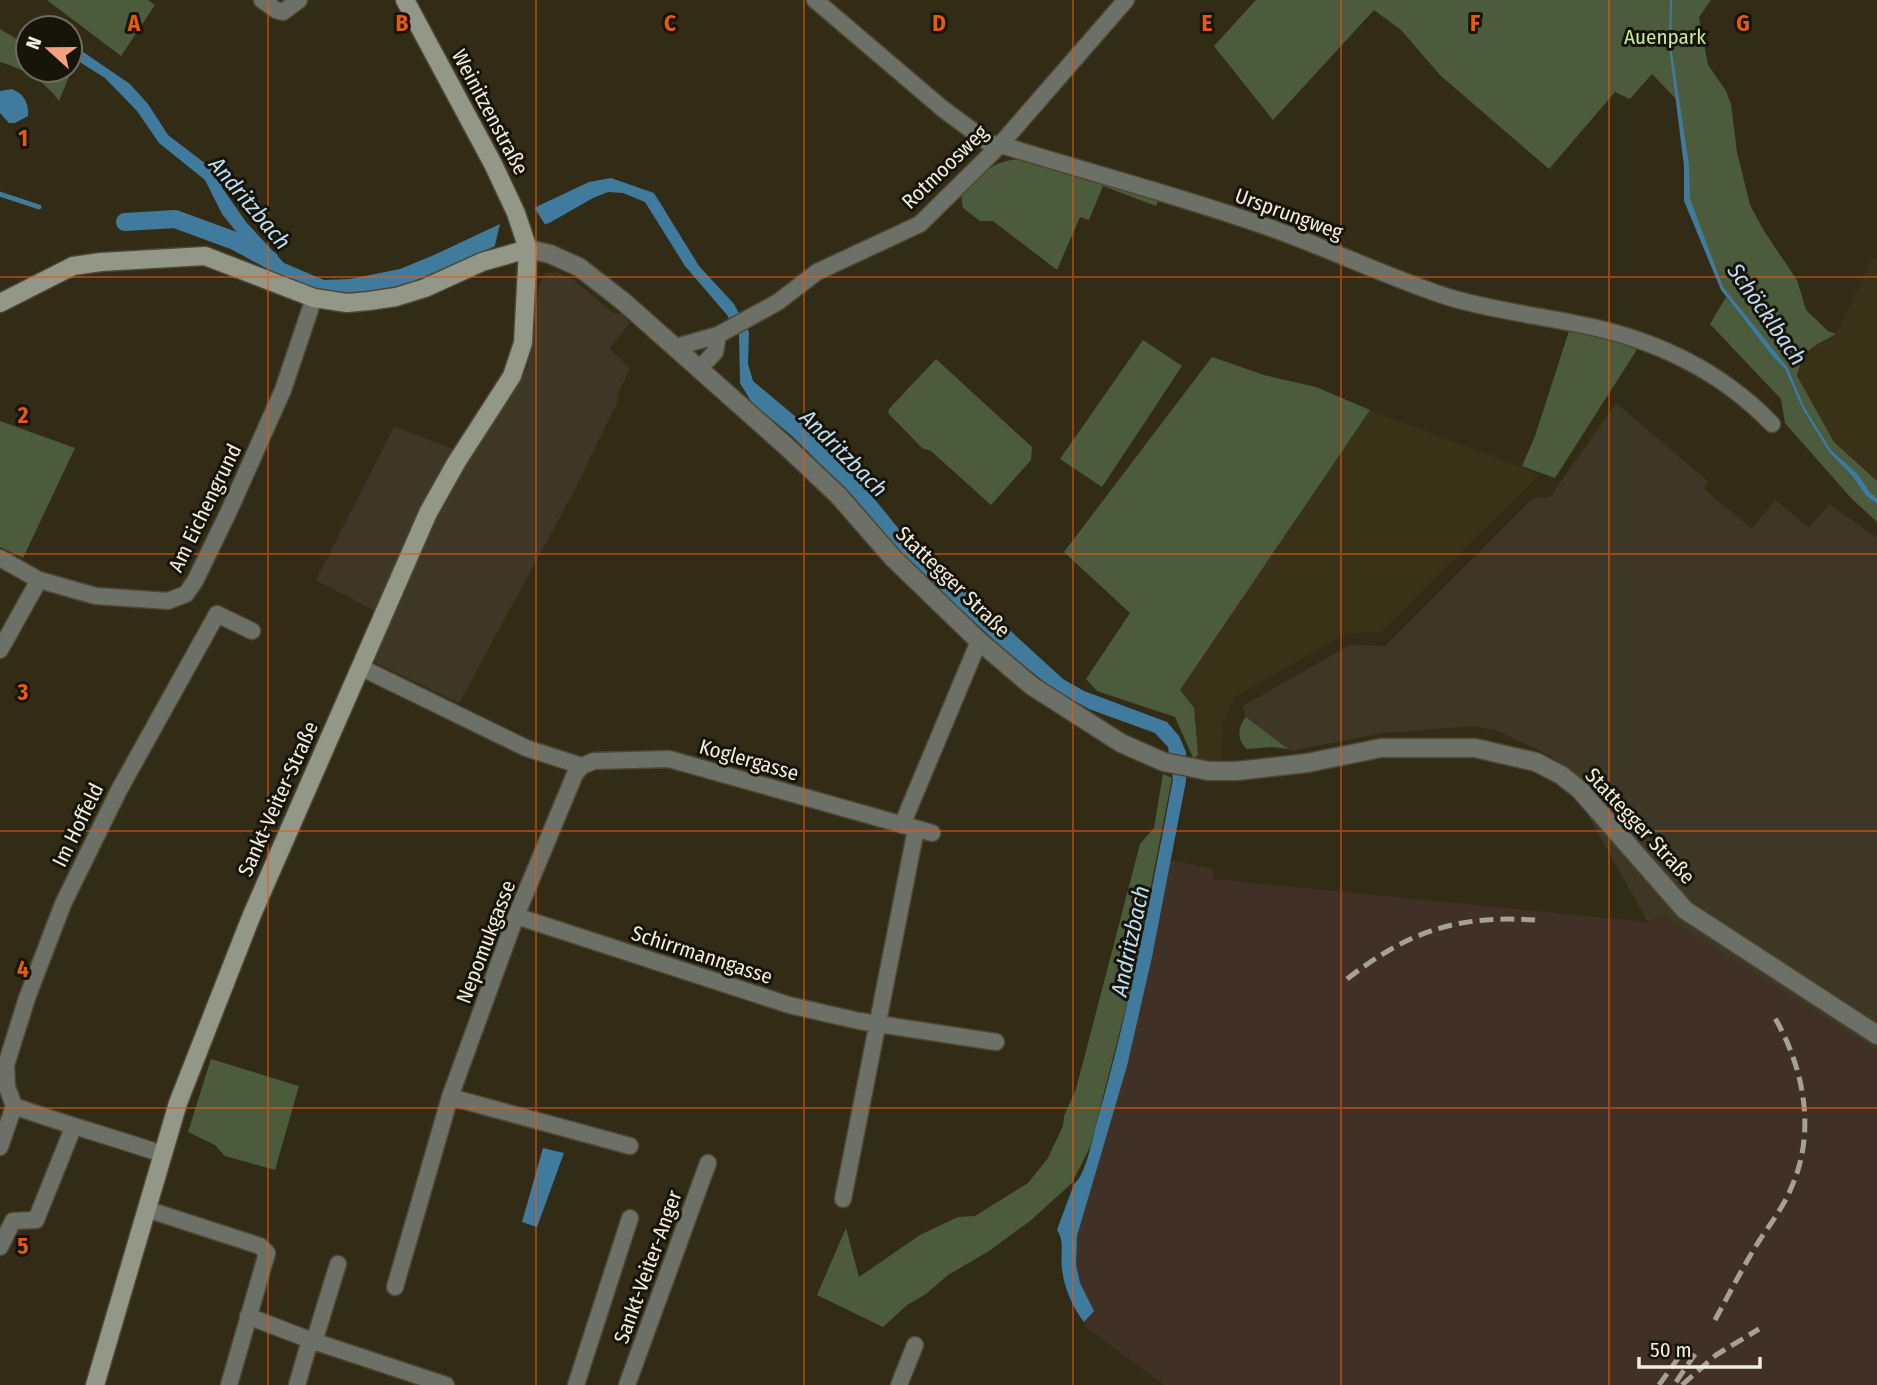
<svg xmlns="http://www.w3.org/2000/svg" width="1877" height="1385" font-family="'Fira Sans Condensed',sans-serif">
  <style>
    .commercial { fill: #3f3726 }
    .industrial { fill: #413026 }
    .built { fill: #3a3216 }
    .green { fill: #4d5b3d }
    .water { fill: #407a9d }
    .pier { fill: #322c17 }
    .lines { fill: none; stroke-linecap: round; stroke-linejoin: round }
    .stream { stroke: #407a9d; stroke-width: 5 }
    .canal { stroke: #407a9d; stroke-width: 18 }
    .minor-casing { stroke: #4d4733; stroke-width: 19 }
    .tertiary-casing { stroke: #4d4733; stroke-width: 21 }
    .secondary-casing { stroke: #4d4733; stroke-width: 21 }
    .minor { stroke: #6d7066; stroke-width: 16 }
    .tertiary { stroke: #6d7066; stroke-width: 18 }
    .secondary { stroke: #929787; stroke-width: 18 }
    .rail { stroke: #a6a191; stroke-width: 5; stroke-dasharray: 14 7; stroke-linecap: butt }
    .grid { fill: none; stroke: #e8590c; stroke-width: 2; stroke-opacity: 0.55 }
    .labels { text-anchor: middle; stroke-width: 6; stroke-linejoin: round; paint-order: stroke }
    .park-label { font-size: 21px; fill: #c5ea9a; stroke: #17150b }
    .street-label { font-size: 21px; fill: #f1ede0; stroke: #17150b }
    .water-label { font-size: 23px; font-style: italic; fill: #bedef3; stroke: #17150b }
    .grid-label { font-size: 23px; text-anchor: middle; font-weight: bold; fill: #e8590c; stroke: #17150b; stroke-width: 6; stroke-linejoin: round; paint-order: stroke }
  </style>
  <rect width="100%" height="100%" fill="#322c17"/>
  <path class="commercial" d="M556,272L574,280L613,313L622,314L630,323L609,349L630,368L618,394L617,403L573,493L459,703L370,660L388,618L316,580L394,427L472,456L528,366L539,286L544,274Z
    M1616,403L1709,482L1703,488L1752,529L1775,500L1809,528L1829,504L1877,538V1051L1664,916L1648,922L1557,760L1539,750L1497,731L1476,726L1384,733L1291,751L1246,717L1243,706L1350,645L1385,646L1533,498L1550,497Z"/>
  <path class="industrial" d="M1165,859L1214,869L1213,879L1648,922L1664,916L1877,1051V1385H1164L1085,1326L1072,1282L1069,1262Z"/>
  <path class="built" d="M1872,258L1877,260V481L1834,442L1796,376L1801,357L1815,345L1836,334Z
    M1370,410L1540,474L1381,632L1347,633L1235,697L1223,723L1222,761L1194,760L1180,690Z"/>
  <path class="green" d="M47,0H148L155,5L121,56Z
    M1256,0H1711L1699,17L1708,65L1726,91L1731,104L1737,152L1750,205L1764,231L1797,280L1806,310L1828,331L1836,334C1812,347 1803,349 1797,376L1834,442L1877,481V498L1870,492L1858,474L1831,450L1804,406L1788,368L1779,362L1722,290L1687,200L1686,166L1677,100L1652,74L1630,99L1615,92L1549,169L1441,76L1401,30L1374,10L1273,120L1214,46Z
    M0,29L28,46V70H64L70,74L59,101C44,80 25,70 0,62Z
    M1023,159L1159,198L1156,206L1103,186L1089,220L1080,217L1057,270L993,221H980L963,208L961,194C983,173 992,160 1023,159Z
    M1726,297L1773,357L1785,369L1802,408L1829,452L1853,477L1866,496L1877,504V522L1851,498L1785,423L1781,399L1710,324Z
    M1569,331L1636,344V351L1555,478L1522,466L1535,436Z
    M1143,340L1182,366L1102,487L1060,459Z
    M1212,357L1264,375L1316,387L1370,410L1180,690L1194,708L1198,754L1194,760L1175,717L1097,691L1086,679L1130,613L1064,552Z
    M936,359L1032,447L1031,460L991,505L931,451L922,448L888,413L889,409Z
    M0,421L75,448L23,558L0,547Z
    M1246,717L1288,749L1273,747L1247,749C1237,741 1237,727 1246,717Z
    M1163,774L1172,778L1132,984L1090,1147L1072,1183L1030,1221L989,1251L948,1275L926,1294L907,1305L883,1327L817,1295L846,1228L859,1277L920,1235L958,1217L975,1216L1028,1183L1048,1158L1063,1126L1064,1116L1076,1089L1140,844L1154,828Z
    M211,1059L299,1086L275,1170L225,1156L215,1145L188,1132Z"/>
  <path class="water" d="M1670,0H1672L1671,46L1689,165L1690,199L1723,287L1788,368L1804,406L1831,450L1858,474L1870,492L1877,498V504L1866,496L1853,477L1829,452L1802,408L1785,369L1773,357L1721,290L1684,201V166L1669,46Z
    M70,43L130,84L148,104L168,135L215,171L223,189L246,222L284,263L324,280L350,279L400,269L434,255L589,182L611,178L654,193L699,266L734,304L749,332L748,364L753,381L796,417L863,485L916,550L966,590L1063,679L1084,691L1167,722L1179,736L1186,752V781L1152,957L1127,1066L1077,1236L1076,1265L1080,1283L1094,1311L1084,1322C1073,1308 1064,1288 1062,1269C1060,1256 1065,1241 1057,1230L1074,1184C1086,1175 1092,1140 1096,1125C1129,1011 1151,895 1173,779L1168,747L1155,733L1089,709L1053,689L1005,650L912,565L852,495L792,436L752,403L740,383L739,335L727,315L685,266L645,202L623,193L608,192L593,198L551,222L412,282L384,291L347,295L315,291L280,277L264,266L222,214L205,180L159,143L137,111L105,78L70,56Z
    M12,89C24,94 29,103 28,116L15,123H9L0,113V91Z
    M543,1148L564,1153L537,1227L522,1222Z"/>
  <path class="pier" d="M532,204L546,226L494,249L501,220Z"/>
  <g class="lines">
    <path class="stream" d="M0,194L39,207"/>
    <path class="canal" d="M125,222L175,219L235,241L270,260"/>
    <g class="minor-casing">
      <path id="minor" d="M262,0L276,10L283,12L299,0
        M815,0L943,109L989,143L1008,147C1097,175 1188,198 1276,230C1334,251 1390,278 1448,297C1491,310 1534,315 1578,324C1651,338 1719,369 1772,424
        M676,347L718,335L778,302L817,272L920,224L999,146L1126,0
        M699,369L715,352L718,335
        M0,558L39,580L96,596L168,601L186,594L195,581L229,511L283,390L314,298
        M0,650L39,580
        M362,668L526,748L582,766
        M902,825L979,641
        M516,916L789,1005L859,1021L996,1042
        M450,1097L630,1146
        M0,1147L14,1106
        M162,1154C113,1137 63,1124 14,1106L7,1087L6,1065L27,998L63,904L119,790L217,614L252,631
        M843,1199L916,829
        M146,1209L260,1246L267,1253L229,1385
        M0,1247L13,1221L36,1220L73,1128
        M395,1287L450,1097L516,916L575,774L582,766L594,761L669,759L932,833
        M248,1316L310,1340L446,1385
        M314,1342L338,1264
        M297,1385L310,1340
        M576,1385L630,1218
        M627,1385L708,1163
        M899,1385L915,1345"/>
    </g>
    <g class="tertiary-casing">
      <path id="tertiary" d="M528,249L550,254L579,267L624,302L787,447L838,495L893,558L979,641L1032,686L1121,743L1164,762L1209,771H1237L1307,763L1381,748H1475L1536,762L1561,775L1580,790L1685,910L1877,1035"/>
    </g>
    <g class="secondary-casing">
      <path id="secondary" d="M0,303L73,266L101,262L205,256L314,298L347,303L369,301L396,297L425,288L482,262L528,249
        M95,1385L178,1103L251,917L428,513L456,463L512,376L523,343L528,249L516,213L493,164L405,0"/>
    </g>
    <use href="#minor" class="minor"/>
    <use href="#tertiary" class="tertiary"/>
    <use href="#secondary" class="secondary"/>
    <path class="rail" d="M1347,979C1409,931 1457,915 1535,920
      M1715,1320C1729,1294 1743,1267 1759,1241C1771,1223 1784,1206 1792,1186C1817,1129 1803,1064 1772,1013
      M1676,1382L1695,1354
      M1659,1385L1686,1347
      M1682,1385L1716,1355L1759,1329"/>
  </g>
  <path class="grid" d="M268,0V1385M536,0V1385M804,0V1385M1073,0V1385M1341,0V1385M1609,0V1385M0,277H1877M0,554H1877M0,831H1877M0,1108H1877"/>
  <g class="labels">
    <g class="park-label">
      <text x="1665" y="44">Auenpark</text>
    </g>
    <g class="street-label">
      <text transform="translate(490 112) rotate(62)" y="7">Weinitzenstraße</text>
      <text transform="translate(945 167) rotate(-44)" y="7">Rotmoosweg</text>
      <text transform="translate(1289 214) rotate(20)" y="7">Ursprungweg</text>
      <text transform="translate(205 508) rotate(-64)" y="7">Am Eichengrund</text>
      <text transform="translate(953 582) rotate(44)" y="7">Stattegger Straße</text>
      <text transform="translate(749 760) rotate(16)" y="7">Koglergasse</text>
      <text transform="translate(278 799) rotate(-66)" y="7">Sankt-Veiter-Straße</text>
      <text transform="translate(78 825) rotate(-64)" y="7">Im Hoffeld</text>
      <text transform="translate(1640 826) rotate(47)" y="7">Stattegger Straße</text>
      <text transform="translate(486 942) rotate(-69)" y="7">Nepomukgasse</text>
      <text transform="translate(702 955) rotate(18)" y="7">Schirrmanngasse</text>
      <text transform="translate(648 1267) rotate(-70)" y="7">Sankt-Veiter-Anger</text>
    </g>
    <g class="water-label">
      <text transform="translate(250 203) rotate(50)" y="8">Andritzbach</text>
      <text transform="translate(1767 314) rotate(55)" y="8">Schöcklbach</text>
      <text transform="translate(844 453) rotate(45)" y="8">Andritzbach</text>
      <text transform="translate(1130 941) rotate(-78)" y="8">Andritzbach</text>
    </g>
  </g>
  <g class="grid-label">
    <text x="134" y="31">A</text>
    <text x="402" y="31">B</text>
    <text x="670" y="31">C</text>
    <text x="939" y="31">D</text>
    <text x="1207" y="31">E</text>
    <text x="1475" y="31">F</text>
    <text x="1743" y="31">G</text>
    <text x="23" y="146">1</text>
    <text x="23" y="423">2</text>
    <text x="23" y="700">3</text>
    <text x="23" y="977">4</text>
    <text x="23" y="1254">5</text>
  </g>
  <g transform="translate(49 49) rotate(291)"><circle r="33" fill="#17150b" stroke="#6e6b60" stroke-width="2"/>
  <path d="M0-5L12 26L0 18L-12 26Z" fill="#f2a07f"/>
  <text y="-10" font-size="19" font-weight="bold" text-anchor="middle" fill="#f1ede0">N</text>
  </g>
  <path d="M1639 1357v10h121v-10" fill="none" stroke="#f1ede0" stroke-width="3.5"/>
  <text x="1650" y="1357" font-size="21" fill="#f1ede0" stroke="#17150b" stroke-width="5" paint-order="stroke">50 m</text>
</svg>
